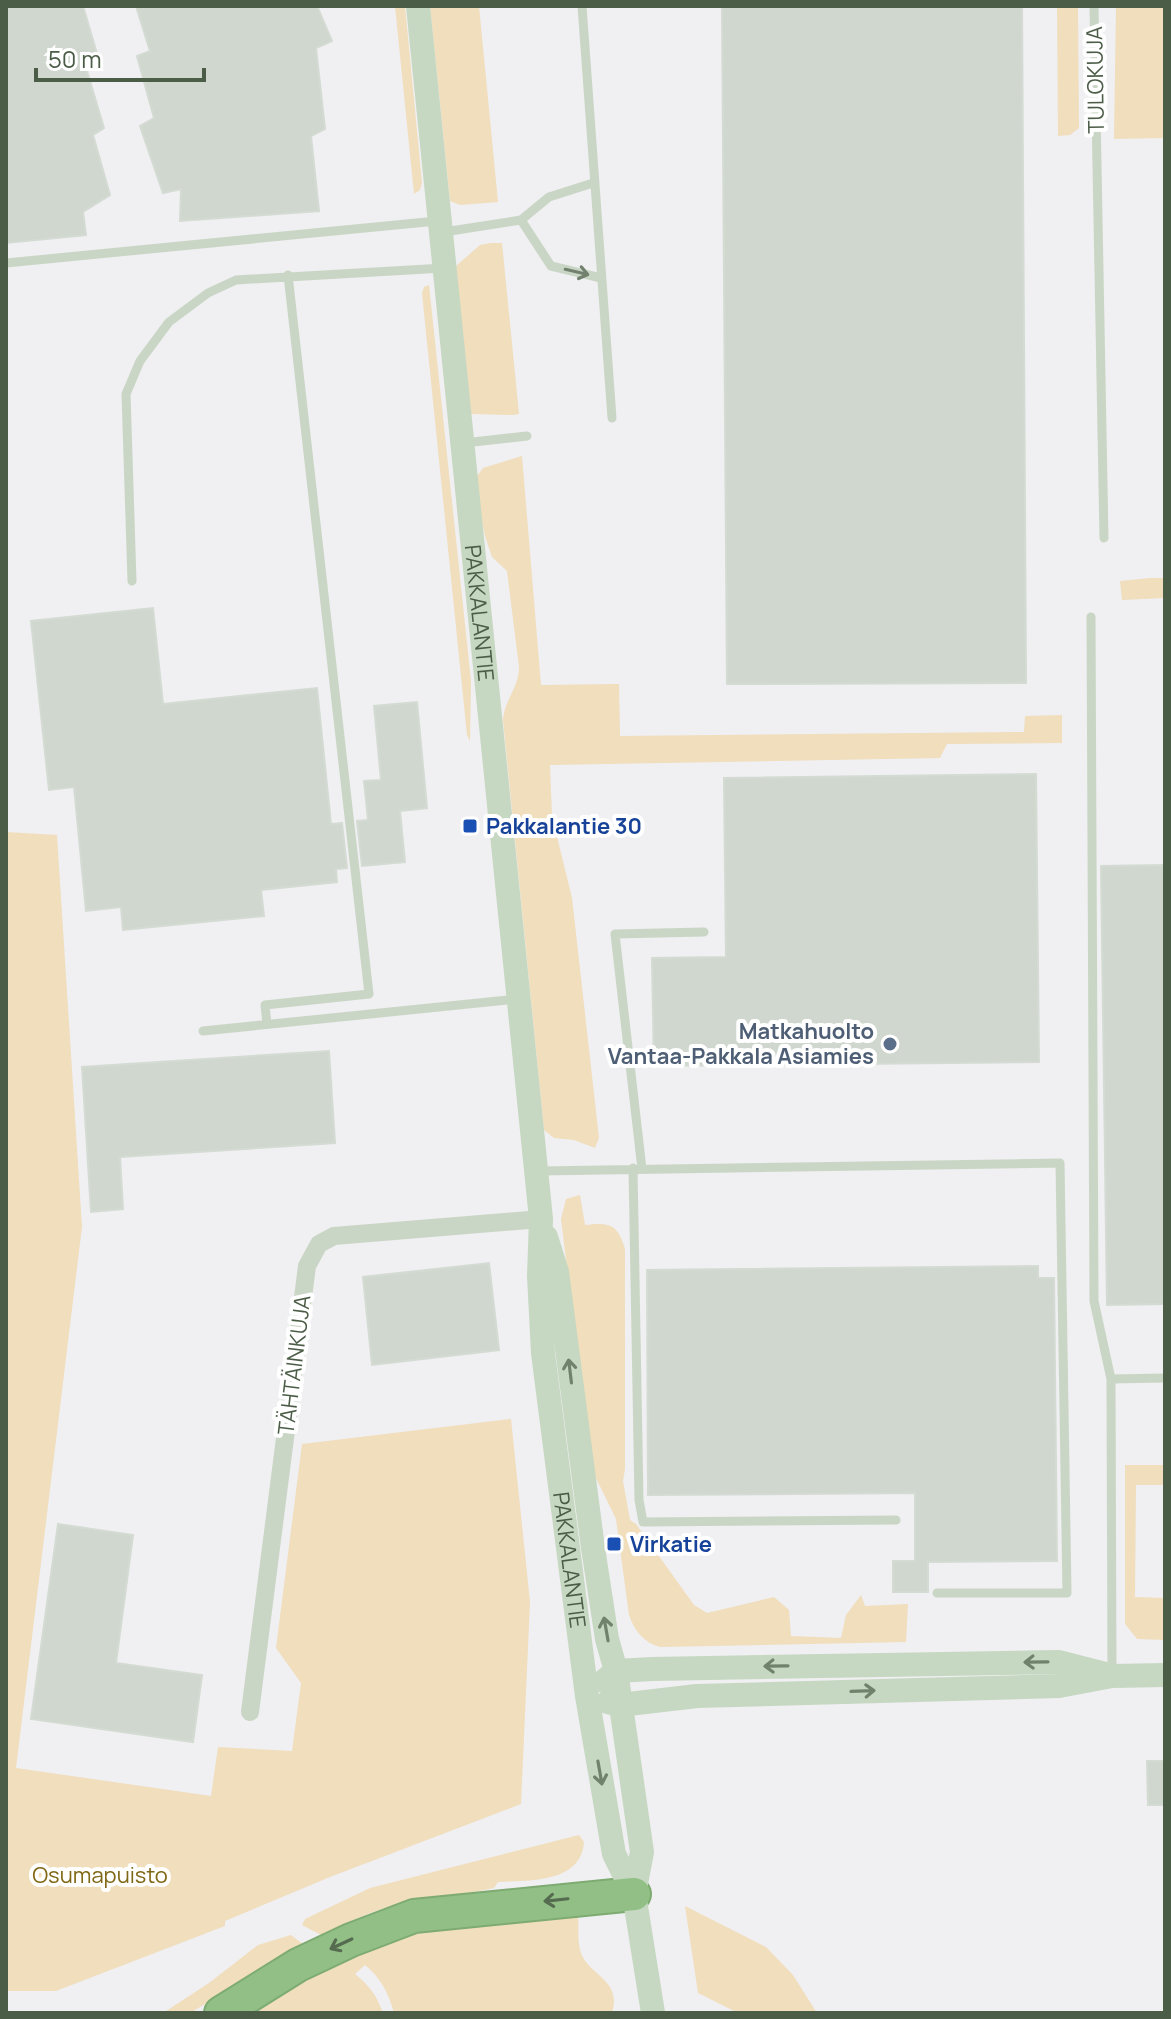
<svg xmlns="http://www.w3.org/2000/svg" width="1171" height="2019" font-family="Manrope,sans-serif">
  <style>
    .green { fill: #f0debc }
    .building { fill: #d0d7ce; stroke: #d3dbd3; stroke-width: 2 }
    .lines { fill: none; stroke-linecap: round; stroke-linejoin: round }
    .highway-casing { stroke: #7dab71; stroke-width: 36 }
    .lane { stroke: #cad6c5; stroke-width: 9 }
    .street { stroke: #cad6c5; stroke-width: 18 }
    .secondary { stroke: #c6d8c1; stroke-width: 24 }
    .highway { stroke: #92bf86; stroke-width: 32 }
    .oneway { stroke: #72816d }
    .oneway2 { stroke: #71826c }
    .oneway3 { stroke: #566c50 }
    .transit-dot { fill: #1a4fb4; stroke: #fff; stroke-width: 3 }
    .service-dot { fill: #5c6f8a; stroke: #fff; stroke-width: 3 }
    .labels { text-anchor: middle; stroke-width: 8; stroke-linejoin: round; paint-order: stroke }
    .street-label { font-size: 22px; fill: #4c5d47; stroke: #fff }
    .transit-label { font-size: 22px; font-weight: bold; fill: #164399; stroke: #fff; text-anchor: start }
    .service-label { font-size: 22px; font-weight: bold; fill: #4e5e75; stroke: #fff; text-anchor: end }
    .park-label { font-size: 22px; fill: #806715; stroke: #fff }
  </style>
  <rect width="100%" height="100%" fill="#f0eff2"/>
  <path class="green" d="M395,6H405L422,183L420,190L414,194Z
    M430,6H479L498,202L460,205L450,201Z
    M1057,6H1078L1079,128L1070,135L1058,136Z
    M1116,6H1165V138L1114,139Z
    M491,243H502L519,414L513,415L471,414L456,266L480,245Z
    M429,285L471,681L470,741L467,735L422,293L424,287Z
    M522,456L541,685L619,684L620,736L1024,732L1025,716L1062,715V743L947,744L940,758L550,765L552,816L572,898L599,1138L595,1148L574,1140L554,1138L544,1130L503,720C505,698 519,688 519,667L507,571L492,557L485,536L475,489L477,476L483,468Z
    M1150,578H1165V598L1122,600L1120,581Z
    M6,832L57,835L82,1227L16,1768L211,1796L218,1747L292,1751L301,1683L276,1648L302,1444L511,1419L530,1602L521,1804L330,1877L225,1921V1926L56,1991H6Z
    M580,1195L585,1225C609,1222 618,1224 625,1249V1469L623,1481L630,1520L636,1524L694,1605L707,1613L774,1597L789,1610L791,1636L841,1638L846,1615L861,1595L865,1606L908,1604L906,1642L660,1647C644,1643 634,1630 629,1615L616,1519L592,1470L561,1219L566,1199Z
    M1125,1465H1165V1485H1136L1135,1597L1165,1598V1640L1137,1639L1125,1624Z
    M579,1835L584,1842C581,1884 528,1880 498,1882L494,1888C462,1895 430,1897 399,1904C371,1911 347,1922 323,1936L302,1925L305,1919L370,1888Z
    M685,1906L766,1947L793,1975L817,2013H738L698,1993Z
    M578,1914C579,1925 577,1942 581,1953C590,1977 622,1979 612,2013H394C389,1994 381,1978 365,1965L355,1974C369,1985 377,1996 383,2013H239L377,1935Z
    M291,1935L304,1945L190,2013H163L209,1983L258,1945Z"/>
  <path class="building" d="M6,6H83L100,64L87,71L104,128L93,135L110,195L83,212L86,235L6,243Z
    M136,6H317L332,41L316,48L325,129L311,136L319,211L180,221L181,189L163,193L140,126L154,118L137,56L150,51Z
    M722,6H1022L1026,683L727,684Z
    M153,608L163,704L317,688L331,824L342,823L347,868L336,869L337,882L261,890L264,916L123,930L121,907L86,911L74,787L49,790L31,621Z
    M417,702L427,808L400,811L405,862L362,866L357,821L368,820L364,781L381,780L374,706Z
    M1036,774L1039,1062L654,1066L652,958L726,957L724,778Z
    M1165,865V1304L1107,1305L1101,866Z
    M329,1051L335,1143L120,1157L123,1209L91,1212L82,1067Z
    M489,1263L499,1350L372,1365L363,1277Z
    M1038,1266V1278H1054L1057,1561L928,1562V1592H893V1561H915V1493L648,1495L647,1270Z
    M58,1524L133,1535L116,1663L202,1675L193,1742L31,1719Z
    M1147,1761H1165V1805H1148Z"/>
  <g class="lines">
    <g class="highway-casing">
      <path id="highway" d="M221,2013L298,1965L351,1940L414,1916L634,1894"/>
    </g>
    <path class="lane" d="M582,6L612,418
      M1094,6L1104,538
      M521,220L551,266L601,278
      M444,232L521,220L549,197L593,183
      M6,263L437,221
      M464,443L527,436
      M132,581L126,394L140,361L169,322L208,293L236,280L444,268
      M1091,617L1094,1301L1111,1379L1112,1676
      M267,1024L265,1005L369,994L288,275
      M203,1031L518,999
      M633,1168L639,1500L643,1522L896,1520
      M642,1169L615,934L704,932
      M539,1171L1060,1163L1067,1593H937
      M1111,1379L1165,1378"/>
    <path class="street" d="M250,1712L307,1266L319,1244L334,1236L541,1219"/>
    <g class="secondary">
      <path id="s1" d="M418,6L541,1219L539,1276L543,1353L587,1696L614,1854L634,1894L653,2013"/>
      <path d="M546,1237L557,1272L593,1548L607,1639L616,1671L642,1852L634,1894"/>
      <path d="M604,1681L616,1671L652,1669L1058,1662L1105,1674"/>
      <path d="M608,1702L620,1705L697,1696L1059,1686L1112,1676L1165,1675"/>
    </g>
    <use href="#highway" class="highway"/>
  </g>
  <defs><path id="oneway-shaft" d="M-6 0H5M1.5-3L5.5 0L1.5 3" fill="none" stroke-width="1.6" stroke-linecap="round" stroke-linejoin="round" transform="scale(2)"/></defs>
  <use class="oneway" href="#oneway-shaft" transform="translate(577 272) rotate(13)"/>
  <g class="oneway2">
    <use href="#oneway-shaft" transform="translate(570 1371) rotate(-97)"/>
    <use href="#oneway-shaft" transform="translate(606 1629) rotate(-100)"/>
    <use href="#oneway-shaft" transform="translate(1036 1662) rotate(179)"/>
    <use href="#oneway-shaft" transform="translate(776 1666) rotate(179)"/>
    <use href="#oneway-shaft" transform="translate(863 1691) rotate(-2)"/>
    <use href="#oneway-shaft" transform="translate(600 1773) rotate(80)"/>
  </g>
  <g class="oneway3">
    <use href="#oneway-shaft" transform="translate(556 1900) rotate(174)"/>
    <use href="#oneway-shaft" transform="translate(341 1944) rotate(155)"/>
  </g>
  <g class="transit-dot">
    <rect x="462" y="818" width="16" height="16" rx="4"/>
    <rect x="606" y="1536" width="16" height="16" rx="4"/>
  </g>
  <circle class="service-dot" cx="890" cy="1044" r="8"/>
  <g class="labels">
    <g class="street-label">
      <text transform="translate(1095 80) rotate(-91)" y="8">TULOKUJA</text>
      <text dy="8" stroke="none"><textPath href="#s1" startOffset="610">PAKKALANTIE</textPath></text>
      <text transform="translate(294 1365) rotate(-83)" y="8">TÄHTÄINKUJA</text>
      <text dy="8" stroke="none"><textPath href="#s1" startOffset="1562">PAKKALANTIE</textPath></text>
    </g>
    <g class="transit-label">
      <text x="486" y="834">Pakkalantie 30</text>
      <text x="630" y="1552">Virkatie</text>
    </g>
    <g class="service-label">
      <text x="874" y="1039">Matkahuolto<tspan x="874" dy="25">Vantaa-Pakkala Asiamies</tspan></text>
    </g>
    <g class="park-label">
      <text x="100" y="1883">Osumapuisto</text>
    </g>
  </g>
  <rect width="1171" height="2019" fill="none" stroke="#4c5d47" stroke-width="16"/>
  <path d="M36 68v12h168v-12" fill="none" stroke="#4c5d47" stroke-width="4"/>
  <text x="48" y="68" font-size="24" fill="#4c5d47" stroke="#ffffff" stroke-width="6" paint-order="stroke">50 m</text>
</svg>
